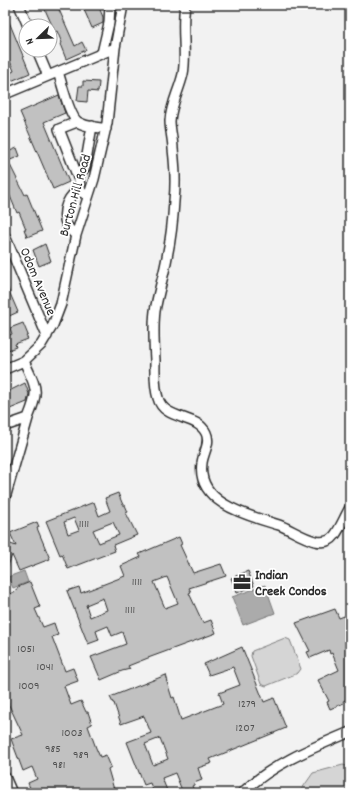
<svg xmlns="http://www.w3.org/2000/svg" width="355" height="798" font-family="Dekko,sans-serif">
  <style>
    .green { fill: #d5d5d5; stroke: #808080 }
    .water { fill: #ababab; stroke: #787878 }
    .building { fill: #c1c1c1; stroke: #2b2b2b; fill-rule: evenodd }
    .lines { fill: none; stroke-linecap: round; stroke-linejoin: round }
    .minor-casing { stroke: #2b2b2b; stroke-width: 12 }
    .minor { stroke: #fff; stroke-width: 9 }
    .labels { text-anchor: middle; stroke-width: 3.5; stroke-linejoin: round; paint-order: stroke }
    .number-label { font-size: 12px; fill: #505050 }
    .street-label { font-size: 14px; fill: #2b2b2b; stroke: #fff }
    .poi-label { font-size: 14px; font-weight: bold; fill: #2b2b2b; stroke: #fff; text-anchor: start }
  </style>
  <rect width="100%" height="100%" fill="#f2f2f2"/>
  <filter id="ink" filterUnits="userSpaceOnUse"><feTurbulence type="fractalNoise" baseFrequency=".025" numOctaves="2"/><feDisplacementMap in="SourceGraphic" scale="8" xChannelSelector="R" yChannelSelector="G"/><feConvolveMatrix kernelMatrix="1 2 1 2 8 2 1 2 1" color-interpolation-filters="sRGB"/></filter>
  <g filter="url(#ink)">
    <path class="green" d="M285,638L290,640L301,669L298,673L266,686L261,684L251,656L252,651Z
      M343,765L350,767V793H299L313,773Z"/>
    <path class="water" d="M24,571L28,582L13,588L8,577Z
      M265,585L275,613L243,625L232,597Z"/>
    <path class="building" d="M43,5H57L75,46L82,42L86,50L66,59L60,44L62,43L57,31L55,32Z
      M82,5H98L103,17V23L92,28Z
      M5,12L30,73L11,81L8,74L14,71L10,61L5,63V55L8,54L5,47Z
      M83,81L99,82L98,92L88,91L87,102L77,101L79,86H83Z
      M59,95L65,113L44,122L69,182L53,189L20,112Z
      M17,148L20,156L8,161L25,195L27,194L42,231L27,237L24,229H26L19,212L17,213L5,184V153Z
      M45,244L51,261L39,266L33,250Z
      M5,282L18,312L7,317L5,313Z
      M23,323L28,335L26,336L28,339L15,344L16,347L8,350L5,337L12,334L10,328Z
      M25,383L29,394L27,402L5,411V393Z
      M118,493L123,505H125L128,512L126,513L137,535L113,545L115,551L68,569L62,554L60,555L46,521L94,502L99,516L110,511L105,498ZM74,518L79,530L68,534L64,522ZM113,522L119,535L99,543L93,530Z
      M37,522L39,527L37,528L50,559L19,571L12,555L5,574V542L16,546L10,533Z
      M179,537L182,544L180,545L193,573L221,564L226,576L189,588L191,592L189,593L203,623L211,620L216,633L148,658L128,666L130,669L122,671L101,680L91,657L126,644L122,632L112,636L108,626L96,631L99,640L88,644L67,591L79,587L81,593L125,576L121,566L141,557L139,554ZM167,577L178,603L165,608L154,582ZM103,598L107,610L90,617L86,605Z
      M248,571L254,586L237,593L231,578Z
      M30,582L40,607L35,609L43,627L54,623L58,635L52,637L65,671L73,668L78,681L64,686L71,705L81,701L86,712H88L92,724L88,726L96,748L100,757L106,755L111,767L108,769L115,793H32L28,783L37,779L32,767L23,771L11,739L23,735L8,703L5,704V596L16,591L18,587Z
      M335,609L339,618L347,615L350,623V698L343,701L344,703L330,709L327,702L329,701L318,680L339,670L332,653L330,654L329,650L310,658L307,652L310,651L296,623Z
      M242,647L264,702L274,698L286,728L210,759L212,763L198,768L202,780L194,783V785L192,786L195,793H183L175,773L162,778L168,793H154L150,783L144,785L127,742L151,733L144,716L121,724L114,703H113L110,697L166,675L168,682H167L172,698L174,697L181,720L223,704L219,693L240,685L233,667L209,675L204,664ZM160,738L168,759L153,765L145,744Z"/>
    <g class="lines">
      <g class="minor-casing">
        <path id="minor" d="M19,5L28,26
          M185,5C181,29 187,53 183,74C179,91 171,104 170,121C170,130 173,140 173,149C175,166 176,184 174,201C173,220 171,238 167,257C164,275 158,293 155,311C153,327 154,344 155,360C155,372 154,386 158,398C164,421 197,414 206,433C211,443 203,453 202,463C196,504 250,516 279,525C294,530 322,553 335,535C341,527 345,516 350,508
          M37,50L48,76
          M102,53L109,23L110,5
          M58,72C62,83 69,116 78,122C85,127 97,127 106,129
          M5,94L115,48
          M77,122L59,129L79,180L81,192
          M78,177L85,167L92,126
          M76,235C60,224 62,206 74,193L81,192L87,195
          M5,236L47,336
          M5,369L24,361L41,345L53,325L61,304L76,235L94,179L107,123L115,48L123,5
          M5,426L28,418C40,389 36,388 24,361
          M5,498L28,418
          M5,777L12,793
          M242,793C272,764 312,748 350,732"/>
      </g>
      <use href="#minor" class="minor"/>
    </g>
  </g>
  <defs>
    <g id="office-bare" transform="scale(1.38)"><path d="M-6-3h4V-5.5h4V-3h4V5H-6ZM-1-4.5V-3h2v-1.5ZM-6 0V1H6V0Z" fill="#2b2b2b" stroke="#fff" stroke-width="2.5" paint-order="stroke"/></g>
  </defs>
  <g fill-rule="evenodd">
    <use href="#office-bare" x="242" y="582"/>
  </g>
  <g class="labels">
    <g class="number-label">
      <text x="84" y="527">1111</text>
      <text x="137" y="585">1111</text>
      <text x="130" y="613">1111</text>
      <text x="26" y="652">1051</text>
      <text x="45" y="670">1041</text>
      <text x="29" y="689">1009</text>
      <text x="247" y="707">1279</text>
      <text x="245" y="731">1207</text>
      <text x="72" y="736">1003</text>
      <text x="53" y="752">985</text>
      <text x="81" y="758">989</text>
      <text x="59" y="768">981</text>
    </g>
    <g class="street-label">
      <text transform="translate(74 195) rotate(-74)" y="5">Burton Hill Road</text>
      <text transform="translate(39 281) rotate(67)" y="5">Odom Avenue</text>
    </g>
    <g class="poi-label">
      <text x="255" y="579">Indian<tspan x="255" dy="16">Creek Condos</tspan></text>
    </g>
  </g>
  <rect width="355" height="798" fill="none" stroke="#fff" stroke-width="20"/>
  <rect x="10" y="10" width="335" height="778" fill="none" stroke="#2b2b2b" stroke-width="1.5" filter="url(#ink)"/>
  <g transform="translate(38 38) rotate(247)"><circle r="19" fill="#ffffff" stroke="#aaaaaa"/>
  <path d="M0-3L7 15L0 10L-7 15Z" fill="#2b2b2b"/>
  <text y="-6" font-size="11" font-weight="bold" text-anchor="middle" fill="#2b2b2b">N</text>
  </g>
</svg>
